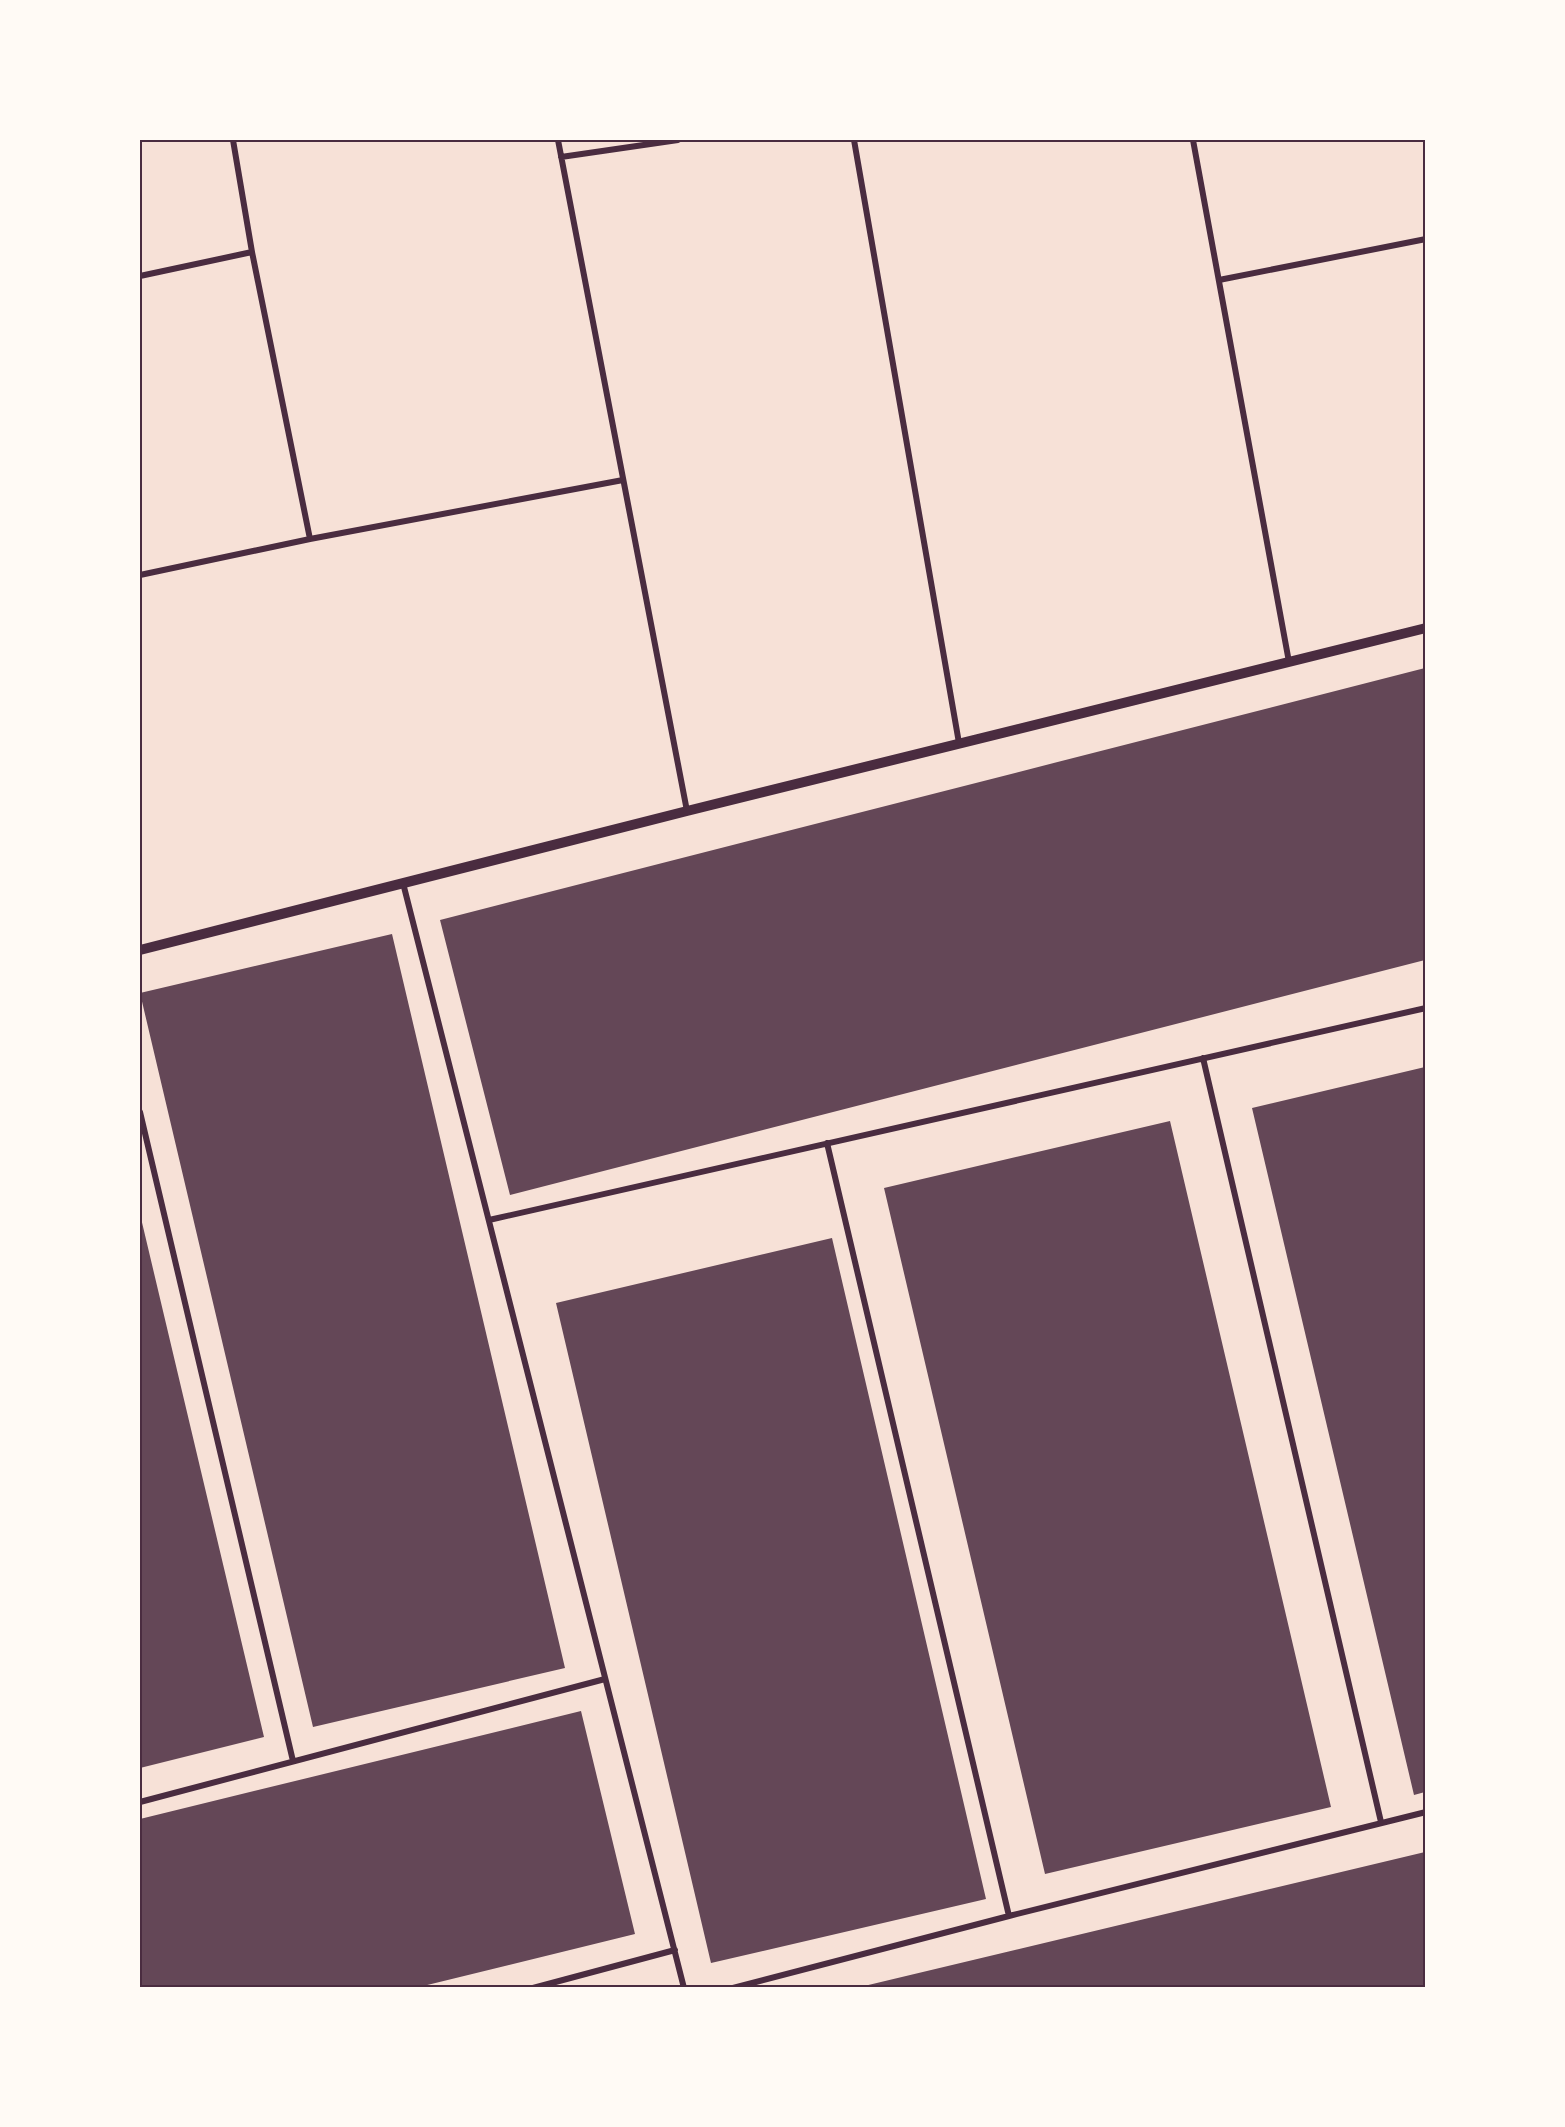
<svg xmlns="http://www.w3.org/2000/svg" width="1565" height="2127" font-family="Manrope,sans-serif">
  <style>
    .building { fill: #644757 }
    .lines { fill: none; stroke-linecap: round; stroke-linejoin: round }
    .minor { stroke: #4a2c40; stroke-width: 6 }
    .tertiary { stroke: #4a2c40; stroke-width: 10 }
    .neatline { fill: none; stroke: #4a2c40; stroke-width: 2 }
  </style>
  <rect width="100%" height="100%" fill="#f7e1d7"/>
  <path class="building" d="M1425,668V960L510,1195L440,920Z
    M392,934L565,1668L313,1727L140,993Z
    M1425,1067V1792L1414,1795L1252,1108Z
    M1170,1121L1331,1807L1045,1874L884,1188Z
    M140,1214L264,1737L140,1768Z
    M832,1238L986,1899L711,1963L556,1303Z
    M581,1711L635,1934L415,1988H140V1819Z
    M1425,1852V1988H860V1987Z"/>
  <g class="lines">
    <path class="minor" d="M233,140L252,252L310,539
      M558,140L687,811
      M854,140L959,743
      M1193,140L1289,662
      M561,157L678,140
      M140,276L252,252
      M1219,280L1426,239
      M140,575L310,539L623,480
      M403,883L684,1988
      M1203,1058L1381,1822
      M140,1112L293,1761
      M827,1143L1009,1916
      M489,1220L1426,1008
      M140,1802L605,1679
      M533,1988L675,1950
      M733,1988L1009,1916L1426,1812"/>
    <path class="tertiary" d="M140,950L687,811L1426,628"/>
  </g>
  <rect width="1565" height="2127" fill="none" stroke="#fffaf5" stroke-width="282"/>
  <rect x="141" y="141" width="1283" height="1845" class="neatline"/>
</svg>
